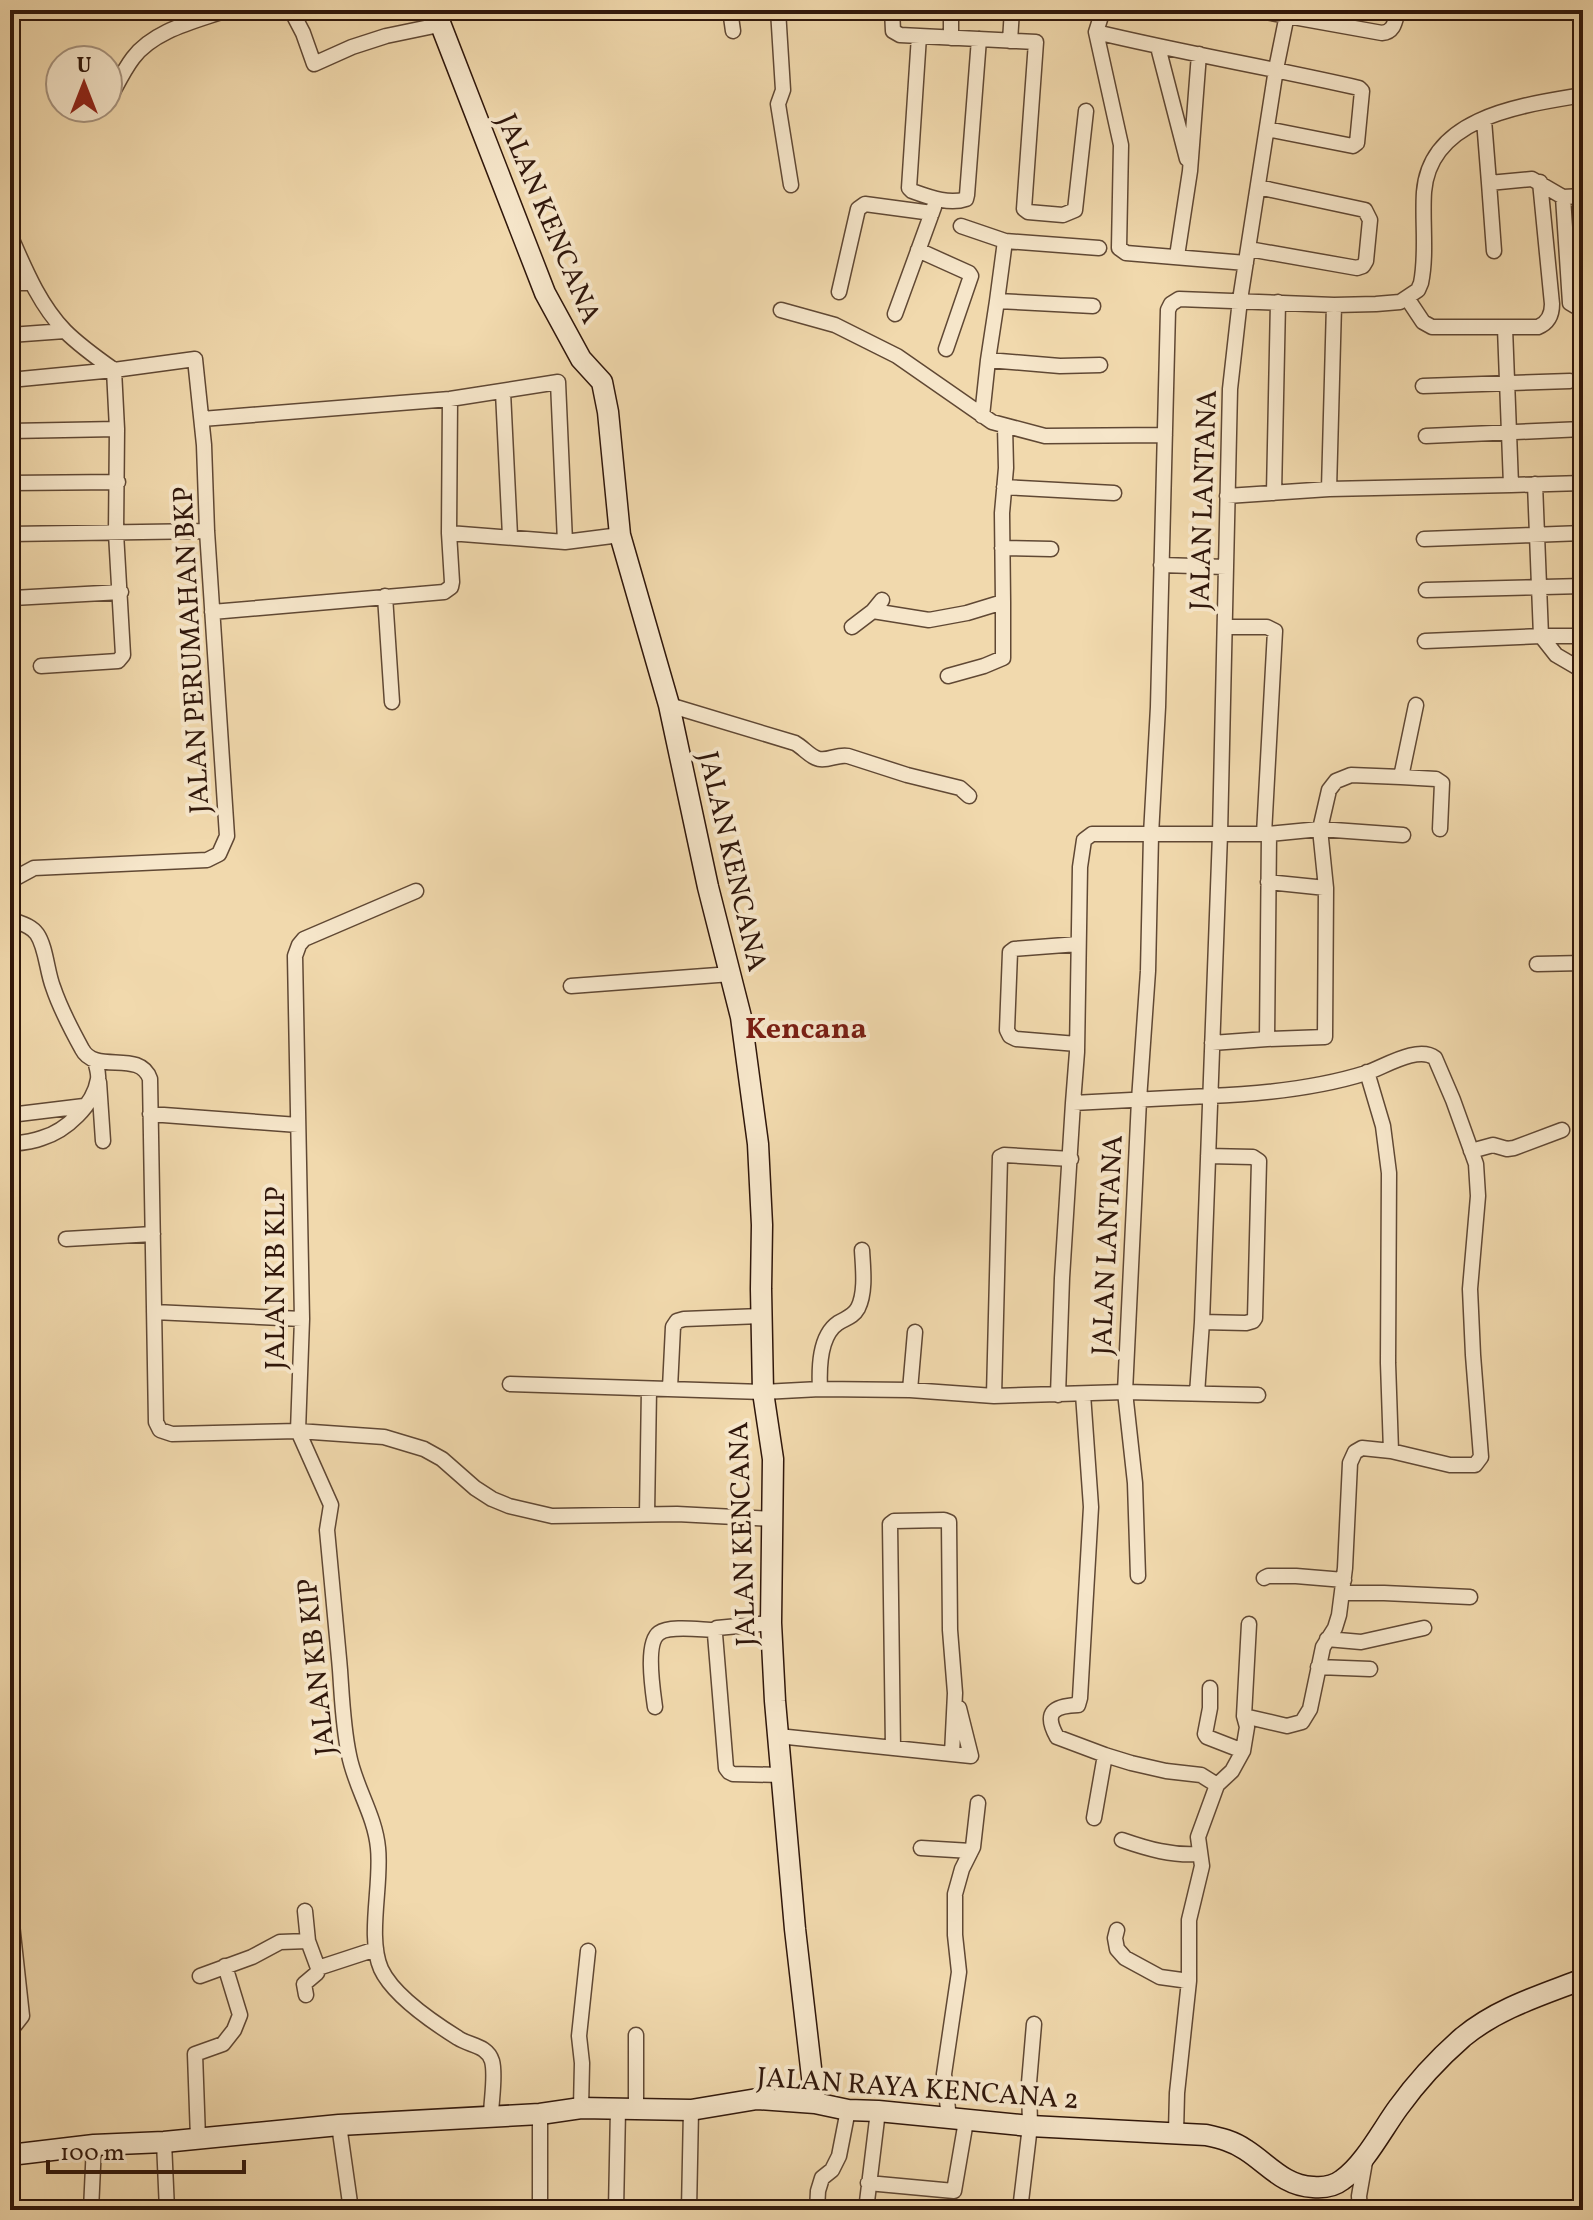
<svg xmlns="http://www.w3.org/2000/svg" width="1593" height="2220" font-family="Vollkorn,serif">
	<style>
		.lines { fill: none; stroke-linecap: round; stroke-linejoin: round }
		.street-casing { stroke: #604834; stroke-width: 17 }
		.secondary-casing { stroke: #30170b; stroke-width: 23 }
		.street { stroke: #f6e6ca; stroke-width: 14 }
		.secondary { stroke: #f6e6ca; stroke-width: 20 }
		.labels { text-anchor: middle; stroke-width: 8; stroke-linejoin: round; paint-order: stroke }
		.street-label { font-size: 28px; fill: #30170b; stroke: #f6e6ca }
		.neighbourhood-label { font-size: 30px; font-weight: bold; fill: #7a1f14; stroke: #f6e6ca }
	</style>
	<rect width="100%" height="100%" fill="#f1d9ad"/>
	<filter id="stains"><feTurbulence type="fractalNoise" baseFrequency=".0025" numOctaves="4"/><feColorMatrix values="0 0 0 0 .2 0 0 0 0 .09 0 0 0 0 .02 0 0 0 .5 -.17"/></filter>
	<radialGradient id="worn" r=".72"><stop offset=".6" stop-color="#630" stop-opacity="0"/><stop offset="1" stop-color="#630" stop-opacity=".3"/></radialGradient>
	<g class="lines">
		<defs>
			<path id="street" d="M 291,10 L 303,33 L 314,64 L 352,47 L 386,36 L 439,25
				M 730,10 L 733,31
				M 778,10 L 783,90 L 778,104 L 791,185
				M 892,10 L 893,31 L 900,35 L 1036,42 L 1024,209 L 1028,212 L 1063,215 L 1075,210 L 1086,111
				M 1103,10 L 1096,32 L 1121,145 L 1119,248 L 1126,253 L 1246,263
				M 1254,10 L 1382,33 C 1395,32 1395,20 1398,10
				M 1096,32 C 1183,53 1272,68 1359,88 L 1362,91 L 1357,143 L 1353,146 L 1267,129
				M 919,36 L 909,188 L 912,191 C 929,197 949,205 966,199 L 967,195 L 979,39
				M 951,38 L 951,10
				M 1010,41 L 1012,10
				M 1158,47 L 1187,159
				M 108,101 C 116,87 123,71 133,58 C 154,30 196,21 227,10
				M 1484,120 L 1489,183 L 1532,179 L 1563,197 L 1583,196
				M 1489,183 L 1494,251
				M 1563,197 L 1570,303 L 1575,306 L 1583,303
				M 961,226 L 1005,241
				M 10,235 C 25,269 39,304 65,331 C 80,346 97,358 114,370
				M 1249,249 L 1357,268 L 1363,266 L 1366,261 L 1370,220 L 1365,210 L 1258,187
				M 918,250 L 969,273 L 971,276 L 946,349
				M 1177,256 L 1190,171 L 1199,54
				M 10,283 L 30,283
				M 839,292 L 858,209 L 865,204 L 932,213
				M 1407,298 L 1423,322 L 1432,327 L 1538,327 C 1548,323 1552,315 1552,304 L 1540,182
				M 997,301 L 1005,241 L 1099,248
				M 781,310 L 835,325 L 897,356 L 992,422 L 1045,436 L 1165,435
				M 895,314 L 934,207
				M 1505,328 L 1511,485 L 1583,483
				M 10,335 L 65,331
				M 988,360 L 997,301 L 1093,306
				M 10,380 L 114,370 L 195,359 L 204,445 L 207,531 L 227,836 L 219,854 L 207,860 L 34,868 L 10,881
				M 1423,386 L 1570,381
				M 503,392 L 510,536
				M 982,416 L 988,360 L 1060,366 L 1100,365
				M 202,419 L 450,399 L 558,382 L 565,542
				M 10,431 L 117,429
				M 1426,436 L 1583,429
				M 10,483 L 118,482
				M 1004,487 L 1114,493
				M 1329,489 L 1334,305
				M 1274,493 L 1278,302
				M 1227,496 L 1329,489 L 1511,485
				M 449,533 L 450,399
				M 10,534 L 207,531
				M 1424,539 L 1583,533
				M 1002,548 L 1051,549
				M 1161,565 L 1226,567
				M 1426,590 L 1583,586
				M 385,596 L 392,702
				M 13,598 L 121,592
				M 873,611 L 929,620 L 967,613 L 1003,602 L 1002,513 L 1006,468 L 1005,426
				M 212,612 L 444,592 L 451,587 L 452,582 L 449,533 L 565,542 L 620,535
				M 852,627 L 873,611 L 882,600
				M 1225,627 L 1267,627 L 1275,631 L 1264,834
				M 1541,636 L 1556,655 L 1580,669
				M 1541,636 L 1583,636
				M 1425,641 L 1541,636 L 1535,484
				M 41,666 L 118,661 L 123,655 L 116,533 L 117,429 L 114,370
				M 948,676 L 984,666 L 1003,658 L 1003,602
				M 669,705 L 795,743 C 804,748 810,757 819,759 C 829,761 837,754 848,756 L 907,775 L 960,788 L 969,796
				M 1401,777 L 1436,779 L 1442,783 L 1440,829
				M 1269,834 L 1267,1039 L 1325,1037 L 1326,888 L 1320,829 L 1329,790 L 1336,781 L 1351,775 L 1401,777 L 1416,705
				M 1268,882 L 1326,888
				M 416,891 L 304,939 L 299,945 L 295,956 L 302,1319 L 298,1431 L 331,1505 L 327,1530 C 331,1576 336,1623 340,1670 C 342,1698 343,1727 349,1755 C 355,1787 375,1815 378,1848 C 382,1884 367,1937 381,1969 C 393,1995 434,2023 458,2038 C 470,2046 487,2045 492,2061 C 496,2075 491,2101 491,2116
				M 10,919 C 19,923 31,925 37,934 C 46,947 47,972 53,987 C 60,1008 71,1029 82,1049 C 95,1075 140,1049 150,1079 L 156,1422 L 160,1430 L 172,1434 L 298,1431 L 384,1437 L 424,1449 L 442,1459 L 475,1488 L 492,1499 L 509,1506 L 552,1516 L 677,1514 L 773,1519
				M 1537,964 L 1583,963
				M 571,986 L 731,974
				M 1212,1043 L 1267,1039
				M 1077,1044 L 1016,1039 L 1010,1036 L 1007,1030 L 1010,952 L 1014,949 L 1078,944
				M 1367,1072 L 1383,1126 L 1389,1173 L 1388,1363 L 1391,1451
				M 99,1082 L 103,1141
				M 1073,1103 L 1077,1052 L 1080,867 L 1084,840 L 1092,834 L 1269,834 L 1320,829 L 1403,835
				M 150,1114 L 298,1125
				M 10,1115 L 84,1106
				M 10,1144 C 20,1143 32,1142 42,1138 C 66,1131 94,1105 98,1079 C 99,1073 96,1066 95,1060
				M 1471,1151 L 1493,1145 L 1507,1149 L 1514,1148 L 1562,1130
				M 66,1239 L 153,1234
				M 154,1312 L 302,1319
				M 1202,1322 L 1246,1323 L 1253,1321 L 1255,1318 L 1259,1161 L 1253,1157 L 1208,1156
				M 510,1384 L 763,1392 L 820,1389 L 910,1390 L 994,1396 L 1125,1392 L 1258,1395
				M 670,1388 L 673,1327 L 677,1321 L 684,1319 L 761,1316
				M 820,1389 C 819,1369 819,1336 838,1323 C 846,1318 853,1317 858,1308 C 866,1292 863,1268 862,1250
				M 910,1390 L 915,1332
				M 1083,1394 L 1091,1507 L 1080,1698 L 1078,1705 C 1054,1706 1043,1712 1057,1737 L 1105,1755 L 1131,1763 L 1166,1771 L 1201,1775 L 1217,1785
				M 1197,1394 L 1202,1322 L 1220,834 L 1230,389 L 1240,300 L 1276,69 L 1288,10
				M 1058,1395 L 1062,1278 L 1073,1103 C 1119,1101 1163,1098 1209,1096 C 1261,1094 1315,1089 1366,1073 C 1384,1067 1418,1045 1435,1058 L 1453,1100 L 1476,1164 L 1478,1196 L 1470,1289 L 1473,1355 L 1481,1457 L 1475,1465 L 1450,1465 L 1391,1451 L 1362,1448 L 1355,1452 L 1350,1463 L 1345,1568 L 1339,1615 L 1335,1628 L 1323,1647 L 1310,1709 L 1302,1722 L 1287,1726 L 1244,1716 L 1247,1727 L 1243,1751 L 1232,1771 L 1217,1785 L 1198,1837 L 1202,1866 L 1189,1920 L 1189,1981 L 1177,2093 L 1176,2132
				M 994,1396 L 1000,1157 L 1004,1155 L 1071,1159
				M 647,1514 L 649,1389
				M 1138,1576 L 1135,1483 L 1125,1392 L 1139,1100 L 1148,971 L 1151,835 L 1158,707 L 1168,310 L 1171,304 L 1179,299 L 1334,305 L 1376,304 L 1400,302 L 1418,290 L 1421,283 C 1427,254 1422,222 1424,192 C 1430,116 1524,105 1583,95
				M 1264,1578 L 1268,1576 L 1296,1576 L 1344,1580
				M 1342,1593 L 1384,1593 L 1470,1597
				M 771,1623 L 717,1628 L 715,1634 L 726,1768 L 729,1772 L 733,1774 L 782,1775
				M 1327,1639 L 1361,1642 L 1424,1628
				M 1318,1667 L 1370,1669
				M 1210,1688 L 1210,1708 L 1205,1734 L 1207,1737 L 1243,1751
				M 655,1707 C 653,1692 645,1643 659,1633 C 670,1625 702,1630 715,1630
				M 1244,1716 L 1249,1624
				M 778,1736 L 971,1756 L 959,1708
				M 893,1748 L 890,1524 L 894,1521 L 944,1520 L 949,1522 L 950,1630 L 955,1693 L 952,1754
				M 1094,1818 L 1105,1755
				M 1122,1840 C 1148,1849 1172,1856 1200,1854
				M 921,1848 L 971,1851
				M 10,1906 L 22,2016 L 15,2025 L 10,2027
				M 305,1911 L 308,1941 L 318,1968
				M 1117,1930 L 1115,1938 L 1117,1949 L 1125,1958 L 1160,1977 L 1189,1981
				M 200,1976 L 252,1957 L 280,1942 L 308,1941
				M 306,1995 L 304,1984 L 317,1973 L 318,1968 L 376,1949
				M 581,2108 L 582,2063 L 579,2036 L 588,1951
				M 636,2110 L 636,2035
				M 949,2118 L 944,2074 L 959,1972 L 955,1935 L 955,1894 L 962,1869 L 973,1847 L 978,1803
				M 339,2125 L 351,2210
				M 198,2138 L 195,2054 L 223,2044 L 234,2030 L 240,2015 L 225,1966
				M 164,2142 L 167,2210
				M 868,2183 L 954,2191 L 966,2121
				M 91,2210 L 94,2145
				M 540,2210 L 540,2114
				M 616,2210 L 618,2109
				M 689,2210 L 691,2110
				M 817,2210 L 818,2191 L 822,2178 L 832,2170 L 839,2156 L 848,2110
				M 866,2210 L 878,2111
				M 1020,2210 L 1030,2126 L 1029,2083 L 1034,2024
				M 1360,2210 L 1359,2196 L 1366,2156"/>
			<path id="secondary" d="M 435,10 L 545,293 L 581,359 L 602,382 L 608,412 L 620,535 L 669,705 L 708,887 L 741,1017 L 758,1144 L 762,1225 L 761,1289 L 763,1392 L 773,1459 L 771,1623 L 775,1701 L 795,1929 L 815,2103
				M 10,2155 L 94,2145 L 164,2142 L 339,2125 L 540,2114 L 581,2108 L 691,2110 L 757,2099 L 815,2103 L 848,2110 L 878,2111 L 1030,2126 L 1206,2135 C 1220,2138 1233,2141 1246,2150 C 1268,2164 1284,2186 1313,2187 C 1324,2188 1333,2187 1342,2180 C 1364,2165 1382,2130 1398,2108 C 1416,2083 1440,2057 1463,2037 C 1498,2008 1542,1995 1583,1979"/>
		</defs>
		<use href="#street" class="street-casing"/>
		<use href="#secondary" class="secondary-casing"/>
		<use href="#street" class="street"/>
		<use href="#secondary" class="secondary"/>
	</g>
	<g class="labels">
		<g class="street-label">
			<text transform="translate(550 218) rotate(67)" y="10">JALAN KENCANA</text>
			<text transform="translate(1202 500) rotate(-88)" y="10">JALAN LANTANA</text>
			<text transform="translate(190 650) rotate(-93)" y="10">JALAN PERUMAHAN BKP</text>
			<text transform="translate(734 861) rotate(77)" y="10">JALAN KENCANA</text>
			<text transform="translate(1106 1245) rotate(-87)" y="10">JALAN LANTANA</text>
			<text transform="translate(274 1278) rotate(-90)" y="10">JALAN KB KLP</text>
			<text transform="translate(741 1534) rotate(-92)" y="10">JALAN KENCANA</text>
			<text transform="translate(315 1667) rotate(-96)" y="10">JALAN KB KIP</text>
			<text transform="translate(918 2087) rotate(4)" y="10">JALAN RAYA KENCANA 2</text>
		</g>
		<g class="neighbourhood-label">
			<text x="806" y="1038">Kencana</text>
		</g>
	</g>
	<rect width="1593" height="2220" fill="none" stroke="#f1d9ad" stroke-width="40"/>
	<rect x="12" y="12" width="1569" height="2196" fill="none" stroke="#30170b" stroke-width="4"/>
	<rect x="20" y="20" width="1553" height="2180" fill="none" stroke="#30170b" stroke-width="2"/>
	<g transform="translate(84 84)"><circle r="38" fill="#f6e6ca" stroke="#a7937e" stroke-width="2"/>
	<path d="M0-6L14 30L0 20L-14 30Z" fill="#8f2418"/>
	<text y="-12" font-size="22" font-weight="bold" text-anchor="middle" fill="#30170b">U</text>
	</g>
	<path d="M48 2160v12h196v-12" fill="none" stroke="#30170b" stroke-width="4"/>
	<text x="60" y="2160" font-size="24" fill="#30170b" stroke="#f6e6ca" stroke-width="6" paint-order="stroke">100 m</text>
	<rect width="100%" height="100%" filter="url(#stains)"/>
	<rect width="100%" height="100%" fill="url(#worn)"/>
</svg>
